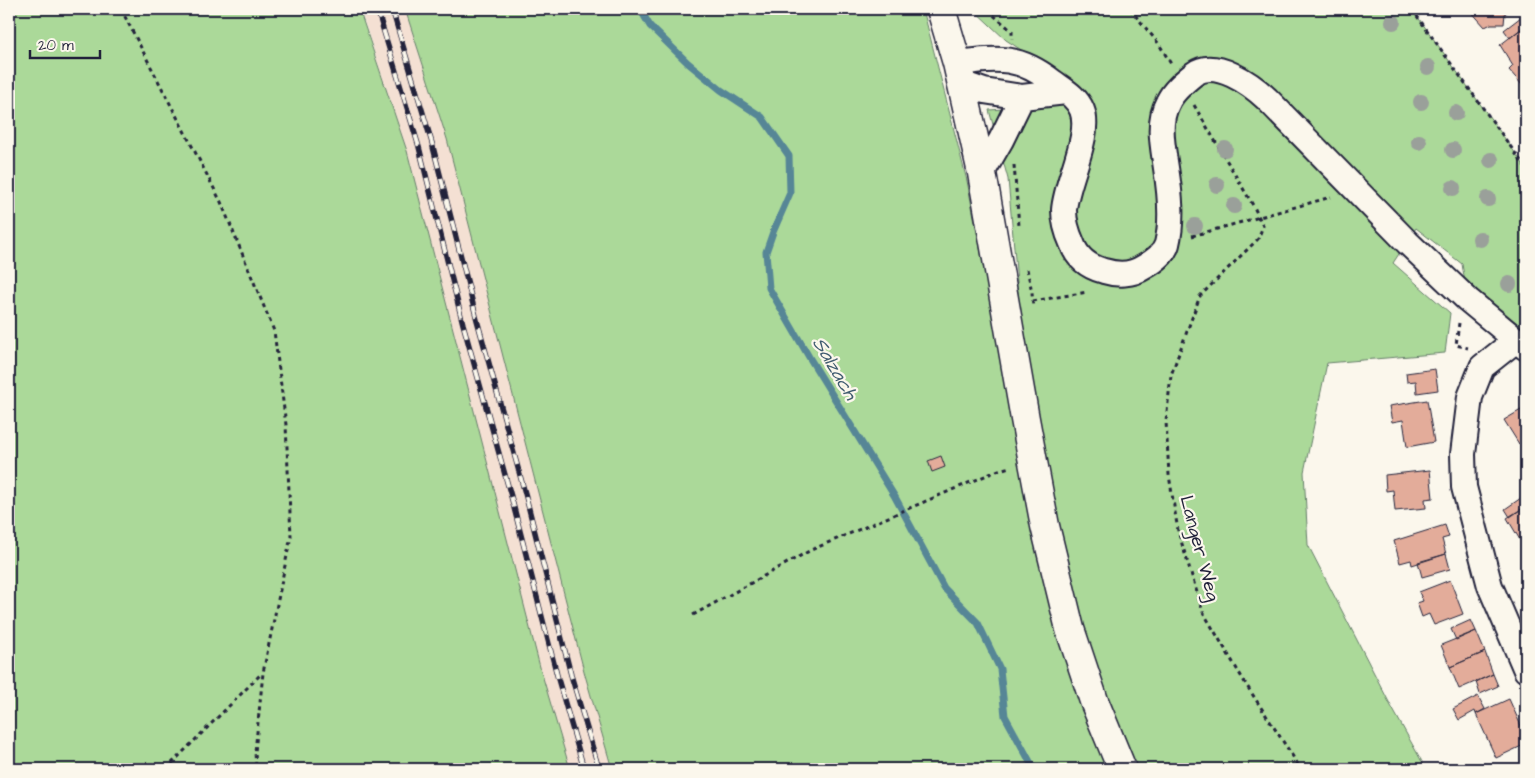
<svg xmlns="http://www.w3.org/2000/svg" width="1535" height="778" font-family="'Architects Daughter',sans-serif">
	<style>
		.built { fill: #f4e0d3 }
		.green { fill: #abd999; stroke: #667e6a }
		.lines { fill: none; stroke-linecap: round; stroke-linejoin: round }
		.stream { stroke: #568696; stroke-width: 7 }
		.building { fill: #e3ac9a; stroke: #22223b }
		.minor-casing { stroke: #22223b; stroke-width: 28 }
		.tertiary-casing { stroke: #22223b; stroke-width: 31 }
		.path { stroke: #22223b; stroke-width: 3; stroke-dasharray: 4 4; stroke-linecap: butt }
		.minor { stroke: #fbf7ec; stroke-width: 24 }
		.tertiary { stroke: #fbf7ec; stroke-width: 28 }
		.rail-casing { stroke: #22223b; stroke-width: 5.5 }
		.rail { stroke: #fbf7ec; stroke-width: 4; stroke-dasharray: 11; stroke-linecap: butt }
		.tree { fill: #9aa09a }
		.labels { text-anchor: middle; stroke-width: 4.5; stroke-linejoin: round; paint-order: stroke }
		.street-label { font-size: 19px; fill: #22223b; stroke: #fbf7ec }
		.water-label { font-size: 20px; font-style: italic; fill: #405c70; stroke: #fbf7ec }
	</style>
	<rect width="100%" height="100%" fill="#fbf7ec"/>
	<filter id="ink" filterUnits="userSpaceOnUse"><feTurbulence type="fractalNoise" baseFrequency=".02" numOctaves="2"/><feDisplacementMap in="SourceGraphic" scale="10" xChannelSelector="R" yChannelSelector="G"/><feConvolveMatrix kernelMatrix="1 2 1 2 8 2 1 2 1" color-interpolation-filters="sRGB"/></filter>
	<g filter="url(#ink)">
		<path class="built" d="M 360,9 L 405,9 L 447,139 L 585,675 L 612,769 L 570,769 L 541,671 L 407,151 Z"/>
		<path class="green" d="M 9,9 L 359,9 L 407,151 L 541,671 L 570,769 L 9,769 Z
			M 405,9 L 923,9 L 967,181 L 990,299 L 1032,453 L 1008,179 L 989,110 L 1039,107 L 1043,64 L 1006,40 L 973,9 L 1412,9 L 1526,168 L 1526,329 L 1516,340 L 1468,300 L 1462,264 L 1416,228 L 1393,263 L 1450,313 L 1445,353 L 1327,363 L 1304,472 L 1308,545 L 1391,706 L 1426,769 L 612,769 L 585,675 L 447,139 Z"/>
		<g class="lines">
			<path class="stream" d="M 640,9 L 650,26 L 688,63 L 721,90 L 762,117 L 789,156 L 790,193 L 773,232 L 766,252 L 769,288 L 809,357 L 895,497 L 944,588 L 978,623 L 1000,669 L 1005,716 L 1034,769"/>
		</g>
		<path class="building" d="M 1469,9 L 1513,9 L 1505,13 L 1504,24 L 1491,24 L 1485,27 Z
			M 1521,17 L 1526,23 L 1526,25 L 1510,38 L 1504,30 Z
			M 1526,25 L 1526,84 L 1523,86 L 1509,70 L 1513,66 L 1500,45 Z
			M 1435,369 L 1438,390 L 1417,393 L 1416,381 L 1407,382 L 1406,373 Z
			M 1427,400 L 1434,442 L 1407,447 L 1403,420 L 1392,422 L 1389,406 Z
			M 1526,407 L 1526,439 L 1519,444 L 1504,420 Z
			M 941,456 L 945,467 L 932,472 L 928,461 Z
			M 1430,470 L 1433,498 L 1425,499 L 1426,508 L 1395,511 L 1393,490 L 1386,491 L 1385,475 Z
			M 1521,498 L 1526,506 L 1510,517 L 1505,509 Z
			M 1526,506 L 1526,550 L 1507,518 Z
			M 1445,525 L 1449,537 L 1442,539 L 1446,554 L 1412,565 L 1411,560 L 1400,563 L 1394,541 Z
			M 1446,554 L 1450,569 L 1422,577 L 1418,562 Z
			M 1450,580 L 1463,614 L 1434,625 L 1429,614 L 1422,617 L 1417,603 L 1423,601 L 1419,592 Z
			M 1471,620 L 1476,631 L 1456,640 L 1451,629 Z
			M 1476,631 L 1485,652 L 1450,667 L 1441,645 Z
			M 1485,652 L 1493,674 L 1459,689 L 1450,667 Z
			M 1493,674 L 1498,686 L 1480,694 L 1476,682 Z
			M 1478,696 L 1485,709 L 1476,714 L 1475,711 L 1459,720 L 1453,709 Z
			M 1509,699 L 1526,737 L 1526,744 L 1496,758 L 1476,714 Z"/>
		<g class="lines">
			<defs>
				<path id="minor" d="M 957,63 C 999,58 1018,55 1053,82 C 1064,90 1077,97 1082,110 C 1092,135 1066,181 1064,210 C 1064,222 1067,232 1072,243 C 1077,258 1089,267 1104,271 C 1117,275 1132,275 1144,267 C 1153,262 1164,255 1167,244 C 1173,220 1170,193 1166,168 C 1163,147 1157,122 1168,102 C 1173,91 1184,82 1194,74 C 1215,58 1251,84 1267,99 L 1408,243 L 1468,300 L 1526,348
					M 961,83 L 984,91 L 1022,97
					M 982,173 L 1001,140 L 1022,97 L 1066,92
					M 1516,340 L 1482,367 L 1470,397 L 1463,454 L 1464,487 L 1490,586 L 1526,670"/>
				<path id="tertiary" d="M 941,9 L 957,63 L 982,173 L 1025,419 L 1045,526 L 1070,629 L 1094,701 L 1122,769"/>
			</defs>
			<use href="#minor" class="minor-casing"/>
			<use href="#tertiary" class="tertiary-casing"/>
			<path class="path" d="M 121,9 L 221,202 L 274,331 L 286,425 L 291,536 L 263,673 L 255,752 L 256,769
				M 989,9 L 991,13 L 1012,31 L 1012,39
				M 1130,9 L 1159,44 L 1171,64
				M 1412,9 L 1526,168
				M 1194,105 L 1254,207 L 1263,226 L 1258,239 L 1200,296 L 1171,375 L 1166,421 L 1169,475 L 1178,531 L 1203,612 L 1247,686 L 1301,769
				M 1014,165 L 1019,226
				M 1192,236 L 1331,197
				M 1027,269 L 1032,292 L 1033,307
				M 1033,301 L 1088,292
				M 1459,323 L 1456,345 L 1468,348
				M 693,615 L 811,550 L 999,470 L 1010,467
				M 166,769 L 262,673"/>
			<use href="#minor" class="minor"/>
			<use href="#tertiary" class="tertiary"/>
			<defs>
				<path id="rail" d="M 377,9 L 419,147 L 463,324 L 512,500 L 558,679 L 584,769
					M 392,9 L 432,143 L 477,320 L 526,497 L 571,675 L 599,769"/>
			</defs>
			<use href="#rail" class="rail-casing"/>
			<use href="#rail" class="rail"/>
		</g>
		<g class="tree">
			<circle cx="1393" cy="22" r="8"/>
			<circle cx="1428" cy="67" r="8"/>
			<circle cx="1421" cy="102" r="8"/>
			<circle cx="1456" cy="113" r="8"/>
			<circle cx="1419" cy="142" r="8"/>
			<circle cx="1225" cy="149" r="8"/>
			<circle cx="1453" cy="150" r="8"/>
			<circle cx="1491" cy="160" r="8"/>
			<circle cx="1217" cy="185" r="8"/>
			<circle cx="1453" cy="188" r="8"/>
			<circle cx="1488" cy="199" r="8"/>
			<circle cx="1234" cy="206" r="8"/>
			<circle cx="1195" cy="226" r="8"/>
			<circle cx="1480" cy="239" r="8"/>
			<circle cx="1509" cy="284" r="8"/>
		</g>
	</g>
	<g class="labels">
		<g class="street-label">
			<text transform="translate(1201 548) rotate(75)" y="7">Langer Weg</text>
		</g>
		<g class="water-label">
			<text transform="translate(836 368) rotate(59)" y="7">Salzach</text>
		</g>
	</g>
	<rect width="1535" height="778" fill="none" stroke="#fbf7ec" stroke-width="30"/>
	<rect x="15" y="15" width="1505" height="748" fill="none" stroke="#22223b" stroke-width="2" filter="url(#ink)"/>
	<path d="M30 50v8h70v-8" fill="none" stroke="#22223b" stroke-width="2.5"/>
	<text x="38" y="50" font-size="15" fill="#22223b" stroke="#fbf7ec" stroke-width="4" paint-order="stroke">20 m</text>
</svg>
